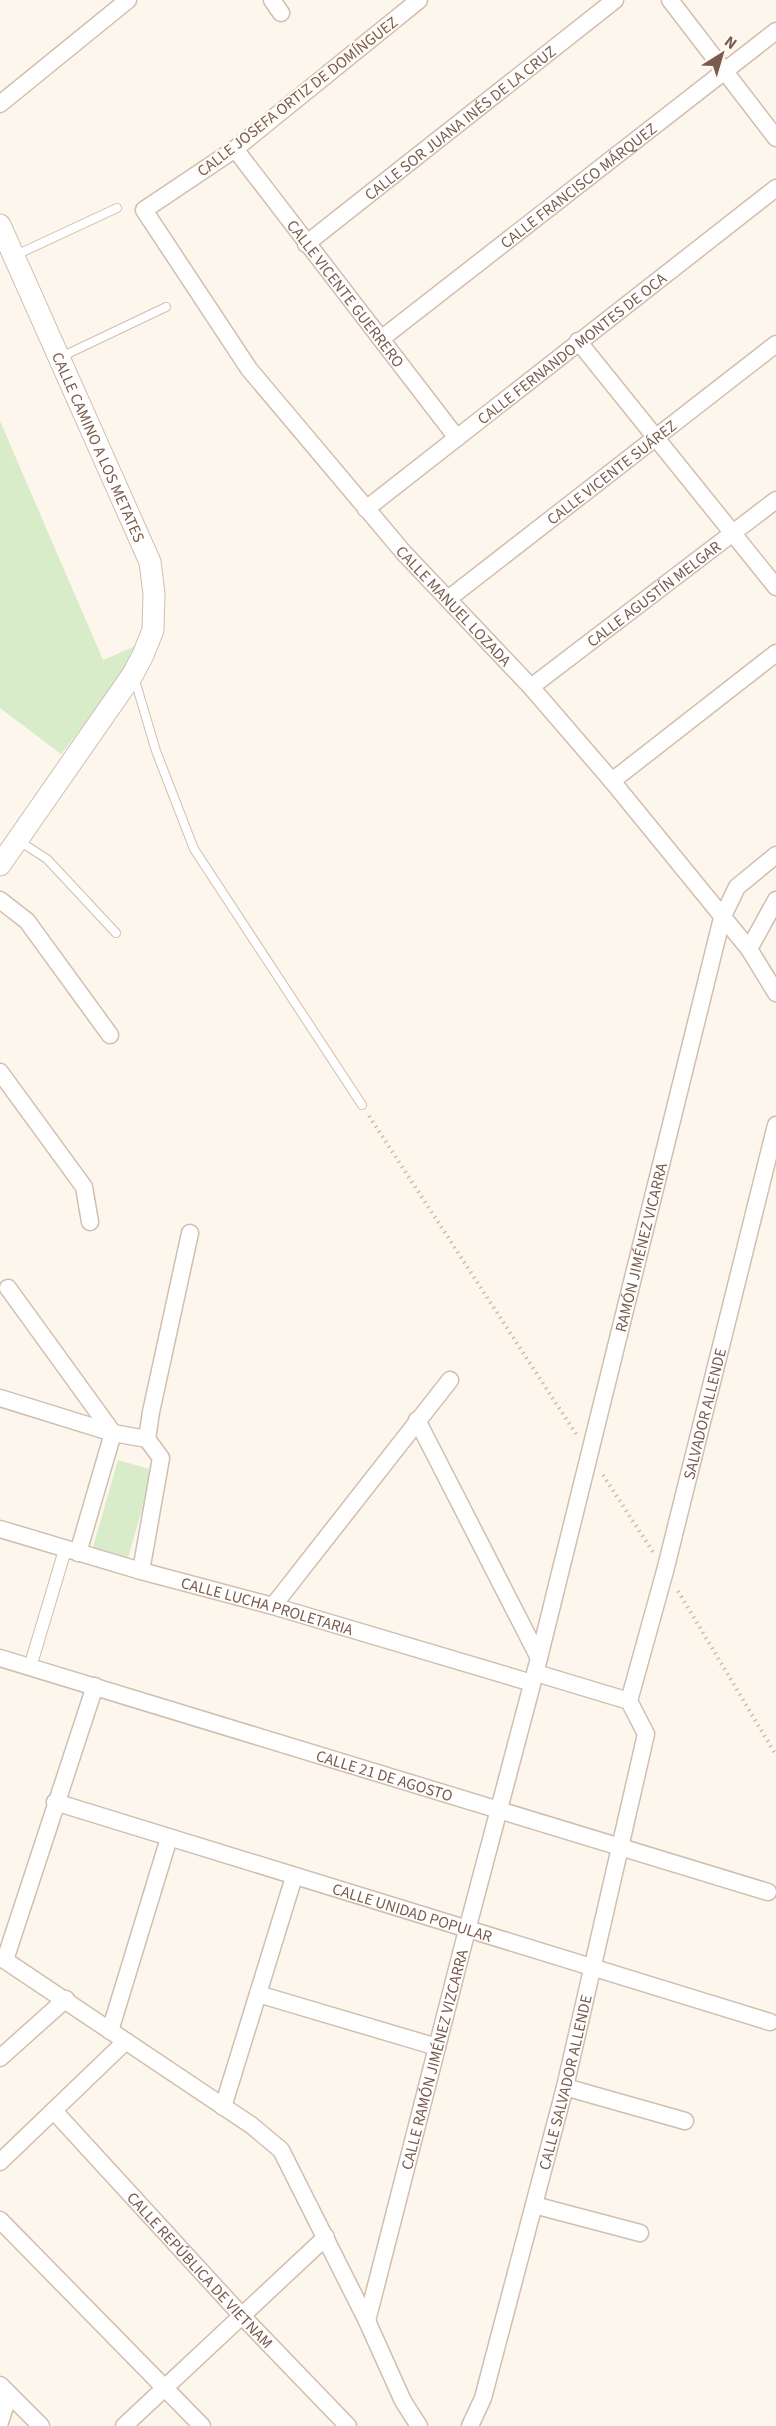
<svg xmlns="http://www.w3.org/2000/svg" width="776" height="2426" font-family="'Source Sans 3',sans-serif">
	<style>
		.green { fill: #d8ecc9 }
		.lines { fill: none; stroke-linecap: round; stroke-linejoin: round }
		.service-casing { stroke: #d1beb0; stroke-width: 10 }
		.pedestrian-casing { stroke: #d1beb0; stroke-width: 14 }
		.minor-casing { stroke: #d1beb0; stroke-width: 19 }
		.tertiary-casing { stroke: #d1beb0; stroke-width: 23 }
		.path { stroke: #d9b8a5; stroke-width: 4; stroke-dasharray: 1.5 4.5; stroke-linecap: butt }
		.service { stroke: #fff; stroke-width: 8 }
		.pedestrian { stroke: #fff; stroke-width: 12 }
		.minor { stroke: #fff; stroke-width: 16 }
		.tertiary { stroke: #fff; stroke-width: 21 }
		.labels { text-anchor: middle; stroke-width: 4.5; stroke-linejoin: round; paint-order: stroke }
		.street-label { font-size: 16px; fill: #7a5c4d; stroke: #fffaf3 }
	</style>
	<rect width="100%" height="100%" fill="#fdf6ec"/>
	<path class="green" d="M 0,421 L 103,660 L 140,644 L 111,691 L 61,754 L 0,708 Z
		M 118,1460 L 153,1470 L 128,1558 L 93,1547 Z"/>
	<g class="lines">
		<defs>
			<path id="service" d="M 14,256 L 117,208
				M 61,357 L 166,307
				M 134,677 L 156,751 L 194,849 L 362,1105
				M 19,841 L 47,859 L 116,933"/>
			<path id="pedestrian" d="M 30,1667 L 65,1550"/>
			<g id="minor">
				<path d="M 272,0 L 281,13"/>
				<path id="s1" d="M 419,0 L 235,149 L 144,210 L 249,369 L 404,553 L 531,687 L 612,781 L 749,949 L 776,993"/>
				<path d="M 670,0 L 776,138"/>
				<path d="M 0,104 L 128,0"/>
				<path id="s2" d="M 235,149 L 457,438"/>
				<path id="s3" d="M 306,244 L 615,0"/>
				<path id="s4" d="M 381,339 L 776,31"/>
				<path d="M 578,341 L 776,587"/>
				<path id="s5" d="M 366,509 L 776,188"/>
				<path id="s6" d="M 448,599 L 776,344"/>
				<path id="s7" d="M 531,687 L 776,500"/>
				<path d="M 612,781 L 776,653"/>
				<path d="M 0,900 L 27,921 L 110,1035"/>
				<path d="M 749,949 L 776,900"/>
				<path d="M 0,1072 L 84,1187 L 90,1222"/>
				<path d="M 8,1288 L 113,1433 L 78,1553"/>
				<path d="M 0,1398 L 113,1433 L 147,1439"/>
				<path d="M 417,1420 L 539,1658"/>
				<path d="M 147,1439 L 151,1412 L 190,1233"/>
				<path id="s8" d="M 0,1529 L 141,1571 L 273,1606 L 532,1683"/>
				<path d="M 141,1571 L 161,1458 L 147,1439"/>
				<path d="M 273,1606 L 450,1380"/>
				<path id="s9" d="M 0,1658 L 768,1892"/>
				<path id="s10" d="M 629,1701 L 665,1571 L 776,1125"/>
				<path id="s11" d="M 55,1802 L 770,2022"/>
				<path d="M 0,1957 L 251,2125 L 281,2150 L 367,2321 L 403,2401 L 419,2426"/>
				<path d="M 5,1960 L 95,1686"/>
				<path d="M 258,1994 L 437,2047"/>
				<path d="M 110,2031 L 169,1838"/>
				<path d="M 0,2058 L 66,1999"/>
				<path d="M 565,2087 L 685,2121"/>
				<path d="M 223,2107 L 294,1877"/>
				<path id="s12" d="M 54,2111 L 242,2316 L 348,2426"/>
				<path d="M 0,2162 L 126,2041"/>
				<path d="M 534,2205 L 640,2233"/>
				<path d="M 0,2220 L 202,2426"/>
				<path id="s13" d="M 367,2321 L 467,1930 L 539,1658 L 722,918 L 737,887 L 776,855"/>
				<path d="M 0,2385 L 41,2426"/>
				<path d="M 0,2422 L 9,2394"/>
				<path d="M 124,2426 L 326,2237"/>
				<path id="s14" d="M 470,2426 L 483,2398 L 565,2087 L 646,1734 L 629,1701 L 536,1673"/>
			</g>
			<g id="tertiary">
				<path id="s15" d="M 0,225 L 150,562 L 154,594 L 153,630 L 143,655 L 133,674 L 0,865"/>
			</g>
		</defs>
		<use href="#service" class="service-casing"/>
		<use href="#pedestrian" class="pedestrian-casing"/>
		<use href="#minor" class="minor-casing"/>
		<use href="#tertiary" class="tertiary-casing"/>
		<path class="path" d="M 369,1116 L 576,1434
			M 603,1475 L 653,1552
			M 678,1591 L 776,1755"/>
		<use href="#service" class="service"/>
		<use href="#pedestrian" class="pedestrian"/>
		<use href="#minor" class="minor"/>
		<use href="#tertiary" class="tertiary"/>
	</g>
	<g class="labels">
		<g class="street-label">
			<text transform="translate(297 96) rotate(-38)" y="6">CALLE JOSEFA ORTIZ DE DOMÍNGUEZ</text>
			<text dy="6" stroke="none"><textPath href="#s3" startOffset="196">CALLE SOR JUANA INÉS DE LA CRUZ</textPath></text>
			<text dy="6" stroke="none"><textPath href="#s4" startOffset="250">CALLE FRANCISCO MÁRQUEZ</textPath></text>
			<text dy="6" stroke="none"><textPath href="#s2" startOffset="182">CALLE VICENTE GUERRERO</textPath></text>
			<text dy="6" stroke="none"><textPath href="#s5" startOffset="261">CALLE FERNANDO MONTES DE OCA</textPath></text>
			<text dy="6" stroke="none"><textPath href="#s15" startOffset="243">CALLE CAMINO A LOS METATES</textPath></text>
			<text dy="6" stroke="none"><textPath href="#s6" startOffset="207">CALLE VICENTE SUÁREZ</textPath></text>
			<text dy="6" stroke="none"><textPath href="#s7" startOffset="154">CALLE AGUSTÍN MELGAR</textPath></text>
			<text dy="6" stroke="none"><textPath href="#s1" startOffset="850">CALLE MANUEL LOZADA</textPath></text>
			<text dy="6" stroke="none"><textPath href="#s13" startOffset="1108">RAMÓN JIMÉNEZ VICARRA</textPath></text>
			<text dy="6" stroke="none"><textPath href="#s10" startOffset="297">SALVADOR ALLENDE</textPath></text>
			<text dy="6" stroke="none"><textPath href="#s8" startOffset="278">CALLE LUCHA PROLETARIA</textPath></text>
			<text dy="6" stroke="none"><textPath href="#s9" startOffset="402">CALLE 21 DE AGOSTO</textPath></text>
			<text dy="6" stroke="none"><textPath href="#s11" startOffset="374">CALLE UNIDAD POPULAR</textPath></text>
			<text dy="6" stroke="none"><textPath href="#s13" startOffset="270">CALLE RAMÓN JIMÉNEZ VIZCARRA</textPath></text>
			<text dy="6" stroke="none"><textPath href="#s14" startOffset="357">CALLE SALVADOR ALLENDE</textPath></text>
			<text dy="6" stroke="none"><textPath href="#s12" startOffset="216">CALLE REPÚBLICA DE VIETNAM</textPath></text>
		</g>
	</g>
	<g transform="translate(722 54) rotate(37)" stroke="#fffaf3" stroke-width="4.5" paint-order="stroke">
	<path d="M0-4.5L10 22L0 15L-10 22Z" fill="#7a5c4d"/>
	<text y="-9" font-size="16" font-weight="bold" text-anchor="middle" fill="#7a5c4d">N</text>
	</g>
</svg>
